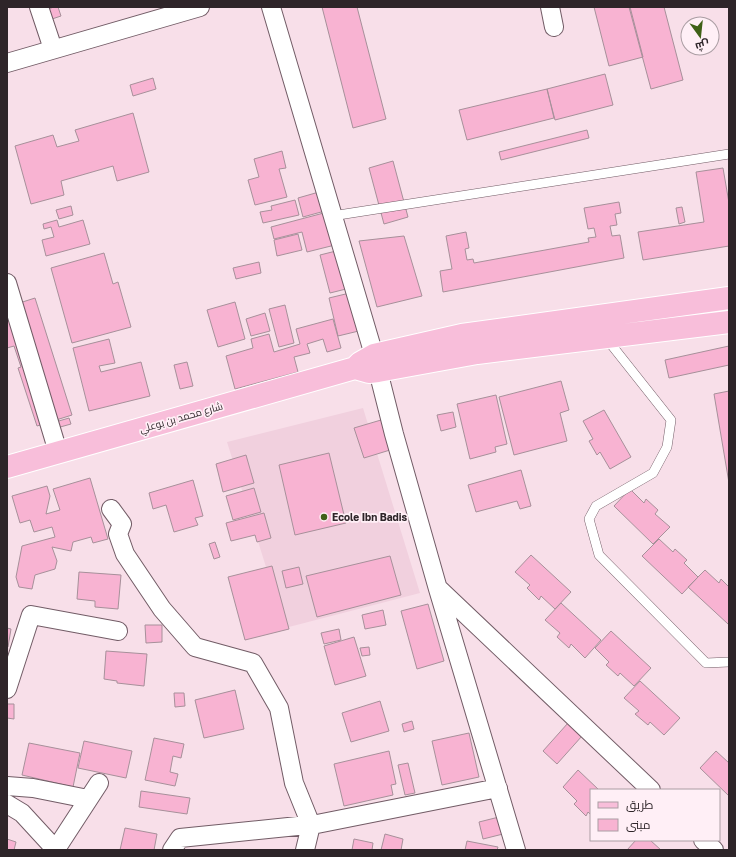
<svg xmlns="http://www.w3.org/2000/svg" width="736" height="857" font-family="'Golos Text',Cairo,sans-serif">
	<style>
		.built { fill: #f1d0de }
		.building { fill: #f8b3d2; stroke: #a7909a }
		.lines { fill: none; stroke-linecap: round; stroke-linejoin: round }
		.service-casing { stroke: #725c66; stroke-width: 10 }
		.minor-casing { stroke: #725c66; stroke-width: 20 }
		.primary-casing { stroke: #fff; stroke-width: 24 }
		.service { stroke: #fff; stroke-width: 9 }
		.minor { stroke: #fff; stroke-width: 18 }
		.primary { stroke: #f8beda; stroke-width: 22 }
		.poi-dot { fill: #406118; stroke: #ffeff6; stroke-width: 1.5 }
		.labels { text-anchor: middle; stroke-width: 3.5; stroke-linejoin: round; paint-order: stroke }
		.street-label { font-size: 10px; fill: #2e2529; stroke: #ffeff6 }
		.poi-label { font-size: 10px; font-weight: bold; fill: #2e2529; stroke: #ffeff6; text-anchor: start }
	</style>
	<rect width="100%" height="100%" fill="#f8dfe9"/>
	<path class="built" d="M 363,408 L 420,593 L 285,628 L 227,442 Z"/>
	<path class="building" d="M 54,7 L 58,7 L 61,16 L 40,23 L 36,13 Z
		M 322,7 L 357,7 L 386,119 L 353,128 Z
		M 594,7 L 630,7 L 643,57 L 609,66 Z
		M 629,7 L 664,7 L 683,80 L 651,89 Z
		M 605,74 L 613,105 L 555,120 L 547,89 Z
		M 153,78 L 156,89 L 133,96 L 130,85 Z
		M 547,89 L 554,118 L 467,140 L 459,110 Z
		M 133,113 L 149,172 L 117,181 L 113,166 L 61,181 L 64,195 L 31,204 L 15,146 L 53,135 L 57,147 L 79,141 L 75,130 Z
		M 587,130 L 589,138 L 501,160 L 499,152 Z
		M 282,151 L 286,168 L 279,169 L 287,197 L 255,205 L 248,180 L 259,177 L 254,159 Z
		M 393,161 L 408,217 L 384,224 L 369,168 Z
		M 723,168 L 729,203 L 729,246 L 643,260 L 638,232 L 704,222 L 696,172 Z
		M 326,190 L 332,209 L 303,217 L 298,198 Z
		M 295,200 L 299,215 L 263,223 L 260,212 L 272,210 L 271,206 Z
		M 619,202 L 621,213 L 615,214 L 617,225 L 610,226 L 612,236 L 620,235 L 624,258 L 443,292 L 440,271 L 452,269 L 446,236 L 466,232 L 469,248 L 465,249 L 467,260 L 473,259 L 474,263 L 589,242 L 588,238 L 596,237 L 594,228 L 588,229 L 584,208 Z
		M 71,206 L 73,215 L 59,219 L 56,210 Z
		M 682,207 L 685,222 L 679,224 L 676,208 Z
		M 335,210 L 343,243 L 307,252 L 302,232 L 274,239 L 271,227 Z
		M 57,220 L 59,227 L 83,220 L 90,244 L 46,256 L 42,240 L 54,237 L 51,227 L 44,229 L 43,224 Z
		M 298,234 L 302,250 L 277,256 L 274,240 Z
		M 404,236 L 422,296 L 377,307 L 359,241 Z
		M 348,248 L 358,286 L 330,293 L 320,255 Z
		M 104,253 L 113,284 L 118,282 L 131,327 L 72,343 L 51,268 Z
		M 259,262 L 261,273 L 236,279 L 233,268 Z
		M 358,291 L 367,329 L 338,336 L 329,298 Z
		M 35,298 L 72,415 L 37,426 L 18,368 L 21,367 L 14,346 L 7,348 L 7,307 Z
		M 235,302 L 245,339 L 218,347 L 207,310 Z
		M 285,305 L 294,343 L 279,347 L 269,309 Z
		M 265,313 L 270,331 L 251,336 L 246,319 Z
		M 333,319 L 341,348 L 327,352 L 323,339 L 307,344 L 310,353 L 294,357 L 298,372 L 235,389 L 226,356 L 253,348 L 251,339 L 269,334 L 274,352 L 300,344 L 296,329 Z
		M 109,339 L 115,363 L 99,366 L 101,372 L 141,362 L 150,396 L 89,411 L 73,348 Z
		M 729,346 L 729,365 L 669,378 L 665,360 Z
		M 187,362 L 193,386 L 180,389 L 174,365 Z
		M 561,381 L 569,410 L 560,413 L 567,441 L 514,455 L 499,397 Z
		M 729,391 L 729,483 L 714,394 Z
		M 496,395 L 507,444 L 495,447 L 496,452 L 470,459 L 457,404 Z
		M 604,410 L 631,457 L 610,469 L 600,452 L 597,455 L 589,441 L 593,439 L 583,421 Z
		M 453,412 L 456,427 L 441,431 L 437,415 Z
		M 69,418 L 71,424 L 53,429 L 52,423 Z
		M 381,420 L 390,450 L 364,458 L 354,428 Z
		M 329,453 L 346,523 L 295,535 L 279,465 Z
		M 246,455 L 254,483 L 223,492 L 216,464 Z
		M 521,470 L 531,506 L 520,509 L 517,501 L 476,512 L 468,485 Z
		M 90,478 L 108,539 L 93,543 L 91,537 L 73,542 L 71,551 L 52,547 L 57,561 L 55,569 L 35,575 L 32,589 L 19,587 L 16,577 L 22,546 L 55,537 L 52,527 L 34,532 L 30,520 L 20,523 L 12,496 L 47,486 L 50,496 L 46,514 L 60,510 L 53,489 Z
		M 193,480 L 203,516 L 195,518 L 198,525 L 174,532 L 166,505 L 153,509 L 149,493 Z
		M 254,488 L 261,512 L 233,520 L 226,496 Z
		M 630,489 L 644,503 L 646,499 L 658,510 L 655,514 L 670,527 L 653,544 L 614,506 Z
		M 264,513 L 271,538 L 257,542 L 255,535 L 231,541 L 226,523 Z
		M 659,539 L 673,552 L 675,549 L 687,560 L 684,563 L 698,577 L 682,594 L 642,556 Z
		M 215,542 L 220,557 L 214,559 L 209,544 Z
		M 531,555 L 571,592 L 555,609 L 541,596 L 539,600 L 527,588 L 530,585 L 515,572 Z
		M 390,556 L 401,595 L 317,617 L 306,576 Z
		M 272,566 L 289,629 L 245,640 L 228,577 Z
		M 299,567 L 303,584 L 286,588 L 282,571 Z
		M 705,570 L 719,583 L 721,579 L 729,587 L 729,623 L 728,624 L 688,587 Z
		M 79,572 L 121,575 L 118,609 L 95,607 L 95,601 L 77,599 Z
		M 561,603 L 601,640 L 585,658 L 571,644 L 569,648 L 557,637 L 560,633 L 545,620 Z
		M 428,604 L 444,661 L 417,669 L 401,611 Z
		M 383,610 L 386,625 L 365,629 L 362,615 Z
		M 145,625 L 162,625 L 162,642 L 146,643 Z
		M 7,628 L 11,629 L 8,647 L 7,647 Z
		M 339,629 L 341,640 L 324,644 L 321,633 Z
		M 611,631 L 651,668 L 634,686 L 620,673 L 618,676 L 606,665 L 609,662 L 595,648 Z
		M 354,637 L 366,676 L 335,685 L 324,646 Z
		M 369,647 L 370,655 L 362,656 L 360,648 Z
		M 106,651 L 147,654 L 144,686 L 117,683 L 117,681 L 104,679 Z
		M 640,681 L 680,718 L 664,735 L 650,722 L 648,725 L 635,714 L 639,711 L 624,698 Z
		M 235,690 L 244,729 L 204,738 L 195,700 Z
		M 174,693 L 184,693 L 185,706 L 175,707 Z
		M 380,701 L 389,731 L 351,742 L 342,713 Z
		M 7,704 L 14,704 L 14,719 L 7,718 Z
		M 412,721 L 414,729 L 404,732 L 402,724 Z
		M 568,723 L 582,736 L 557,764 L 543,751 Z
		M 469,733 L 479,777 L 442,785 L 432,741 Z
		M 154,738 L 184,744 L 181,758 L 173,756 L 170,772 L 178,774 L 175,786 L 145,780 Z
		M 84,741 L 132,751 L 126,778 L 78,768 Z
		M 29,743 L 80,753 L 73,787 L 22,775 Z
		M 389,751 L 396,784 L 391,785 L 393,795 L 344,806 L 334,764 Z
		M 716,751 L 729,763 L 729,796 L 700,768 Z
		M 408,763 L 415,793 L 405,795 L 398,765 Z
		M 578,770 L 599,790 L 591,790 L 591,815 L 588,812 L 586,816 L 574,804 L 577,801 L 563,787 Z
		M 141,791 L 190,798 L 187,814 L 139,807 Z
		M 503,816 L 507,833 L 483,839 L 479,822 Z
		M 125,828 L 157,834 L 154,850 L 120,850 Z
		M 385,834 L 403,839 L 401,850 L 381,850 Z
		M 7,839 L 16,842 L 14,850 L 7,850 Z
		M 354,839 L 373,843 L 372,850 L 352,850 Z
		M 636,840 L 650,840 L 661,850 L 627,850 Z
		M 467,841 L 498,847 L 497,850 L 465,850 Z"/>
	<g class="lines">
		<defs>
			<path id="service" d="M 332,216 L 729,154
				M 606,338 L 671,420 L 667,447 L 653,473 L 596,506 L 589,519 L 599,555 L 706,663 L 729,662"/>
			<path id="minor" d="M 39,7 L 53,49
				M 271,7 L 374,355 L 394,434 L 438,589 L 516,850
				M 550,7 L 554,27
				M 7,63 L 200,7
				M 7,283 L 58,452
				M 111,509 L 122,524 L 118,534 L 125,554 L 162,609 L 195,647 L 253,663 L 279,708 L 294,783 L 311,825 L 305,850
				M 439,589 L 651,790
				M 7,689 L 31,615 L 118,631
				M 7,786 L 33,788 L 88,799
				M 7,804 L 22,813 L 56,850
				M 703,840 L 714,850
				M 56,849 L 99,783
				M 172,850 L 180,838 L 317,824 L 498,788"/>
			<path id="primary" d="M 355,368 L 369,372 L 378,371 L 477,353 L 729,322
				M 7,467 L 355,368 L 360,363 L 374,355 L 462,335 L 729,298"/>
		</defs>
		<use href="#service" class="service-casing"/>
		<use href="#minor" class="minor-casing"/>
		<use href="#primary" class="primary-casing"/>
		<use href="#service" class="service"/>
		<use href="#minor" class="minor"/>
		<use href="#primary" class="primary"/>
	</g>
	<circle class="poi-dot" cx="324" cy="517" r="4"/>
	<g class="labels">
		<g class="street-label">
			<text transform="translate(181 417) rotate(-16)" y="4">شارع محمد بن بوعلي</text>
		</g>
		<g class="poi-label">
			<text x="332" y="521">Ecole Ibn Badis</text>
		</g>
	</g>
	<rect width="736" height="857" fill="none" stroke="#2e2529" stroke-width="16"/>
	<rect x="590" y="789" width="130" height="52" fill="#ffeff6" stroke="#ab9ea4"/>
	<rect x="598" y="802" width="20" height="6" fill="#f8beda" stroke="#ab9ea4"/>
	<text x="626" y="809" font-size="12" fill="#2e2529">طريق</text>
	<rect x="598" y="819" width="20" height="12" fill="#f8b3d2" stroke="#ab9ea4"/>
	<text x="626" y="829" font-size="12" fill="#2e2529">مبنى</text>
	<g transform="translate(700 36) rotate(165)"><circle r="19" fill="#ffeff6" stroke="#ab9ea4"/>
	<path d="M0-3L7 15L0 10L-7 15Z" fill="#406118"/>
	<text y="-6" font-size="11" font-weight="bold" text-anchor="middle" fill="#2e2529">ش</text>
	</g>
</svg>
